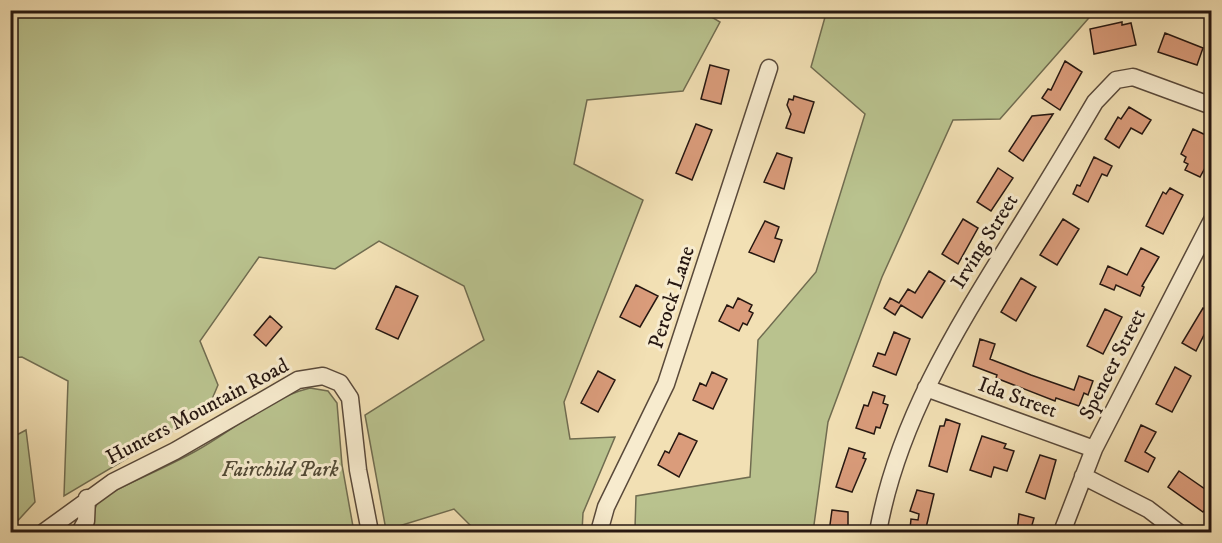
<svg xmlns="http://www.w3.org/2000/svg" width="1222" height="543" font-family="'IM FELL DW Pica',serif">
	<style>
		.green { fill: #b9c28e; stroke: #706c50; stroke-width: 1.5 }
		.building { fill: #da9c7b; stroke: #261711; stroke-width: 1.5 }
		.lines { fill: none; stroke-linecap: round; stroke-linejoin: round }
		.minor-casing { stroke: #59493a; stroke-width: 19 }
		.minor { stroke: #f7ebce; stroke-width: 16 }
		.labels { text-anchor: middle; stroke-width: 6; stroke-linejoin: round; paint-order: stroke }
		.street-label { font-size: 21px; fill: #261711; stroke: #f7ebce }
		.park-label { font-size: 21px; font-style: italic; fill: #524a36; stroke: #f7ebce }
	</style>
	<rect width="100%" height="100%" fill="#f2e0b4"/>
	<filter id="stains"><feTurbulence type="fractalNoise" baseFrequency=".00333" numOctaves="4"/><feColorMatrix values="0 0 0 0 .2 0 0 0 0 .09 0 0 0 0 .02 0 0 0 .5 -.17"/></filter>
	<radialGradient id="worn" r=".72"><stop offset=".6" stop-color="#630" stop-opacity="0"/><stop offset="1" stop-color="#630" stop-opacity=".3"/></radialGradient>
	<path class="green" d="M 700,10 L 720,22 L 683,91 L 587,100 L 574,164 L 643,200 L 564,402 L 570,439 L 615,437 L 583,513 L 582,532 L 477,532 L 454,509 L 386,530 L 365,415 L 484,340 L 464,286 L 379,241 L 335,269 L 259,257 L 200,341 L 218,385 L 207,411 L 64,496 L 68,381 L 22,357 L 11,358 L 11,11 Z
		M 827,10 L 1095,11 L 1000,119 L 953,120 L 882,277 L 828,422 L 813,532 L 714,532 L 635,528 L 636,496 L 750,477 L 758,340 L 816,272 L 865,114 L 811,67 Z
		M 310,388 L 328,391 L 337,403 L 342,465 L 354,532 L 85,532 L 99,499 C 130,482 163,469 194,452 C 233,431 266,399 310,388 Z
		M 26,430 L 35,502 L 11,528 L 11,438 Z"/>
	<path class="building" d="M 1122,22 L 1122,25 L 1131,23 L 1136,45 L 1094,54 L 1090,29 Z
		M 1165,33 L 1203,48 L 1197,65 L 1158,52 Z
		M 1065,61 L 1082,72 L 1060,110 L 1042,98 L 1048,89 L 1051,90 Z
		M 710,65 L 729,70 L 721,104 L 701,99 Z
		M 794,96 L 814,102 L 804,133 L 786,128 L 791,114 L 787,105 L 789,99 L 793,100 Z
		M 1129,107 L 1151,120 L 1142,134 L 1131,128 L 1119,148 L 1105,139 L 1118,117 L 1121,119 Z
		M 1053,114 L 1023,161 L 1009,151 L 1032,116 Z
		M 696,124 L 712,130 L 692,180 L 676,173 Z
		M 1193,129 L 1212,138 L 1212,155 L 1200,177 L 1185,170 L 1188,164 L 1184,162 L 1186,157 L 1181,154 Z
		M 777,153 L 792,158 L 784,189 L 764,182 Z
		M 1094,157 L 1112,166 L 1107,176 L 1102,174 L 1088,202 L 1073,194 L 1077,185 L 1080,186 Z
		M 998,168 L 1013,178 L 991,211 L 977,202 Z
		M 1170,188 L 1183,195 L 1163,234 L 1146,226 L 1163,192 L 1166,194 Z
		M 963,219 L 978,228 L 958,264 L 942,254 Z
		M 1063,219 L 1079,229 L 1057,265 L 1040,255 Z
		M 765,221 L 779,227 L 775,238 L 782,240 L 774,262 L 749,252 Z
		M 1141,248 L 1159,257 L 1142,286 L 1144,287 L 1140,296 L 1116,285 L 1114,290 L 1100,284 L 1108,266 L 1127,275 Z
		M 929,271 L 945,281 L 922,318 L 901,305 L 895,315 L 884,308 L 890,298 L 899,303 L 908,289 L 915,293 Z
		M 1021,278 L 1036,287 L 1016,321 L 1001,312 Z
		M 636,285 L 658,296 L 640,327 L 620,317 Z
		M 396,286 L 418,296 L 398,339 L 376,329 Z
		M 738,298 L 752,305 L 749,311 L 753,313 L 747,325 L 743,323 L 739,331 L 719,321 L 727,305 L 733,308 Z
		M 1203,308 L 1212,313 L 1212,331 L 1207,329 L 1196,351 L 1182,343 Z
		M 1105,309 L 1122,317 L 1103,354 L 1087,346 Z
		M 270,316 L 282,327 L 266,346 L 254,335 Z
		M 894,332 L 910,339 L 896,375 L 873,366 L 878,353 L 885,355 Z
		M 980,339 L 995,344 L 990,359 L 1031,375 L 1074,390 L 1079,376 L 1093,381 L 1088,395 L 1084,393 L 1079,406 L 1056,398 L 1055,401 L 996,378 L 997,375 L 973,366 Z
		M 1175,367 L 1191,376 L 1172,412 L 1156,404 Z
		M 598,371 L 615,380 L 598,412 L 581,403 Z
		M 712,372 L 727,379 L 713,409 L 693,400 L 700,383 L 706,386 Z
		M 873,392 L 885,396 L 883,403 L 888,405 L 880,428 L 876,427 L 874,434 L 856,428 L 864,405 L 868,406 Z
		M 946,419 L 960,424 L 947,472 L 929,466 L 940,426 L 944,426 Z
		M 1141,425 L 1156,432 L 1145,452 L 1155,458 L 1148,472 L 1125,461 Z
		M 679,433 L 697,441 L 679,477 L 658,465 L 665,451 L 669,453 Z
		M 982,436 L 1006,444 L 1004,448 L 1014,451 L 1007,471 L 994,467 L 991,477 L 970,470 Z
		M 849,448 L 865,453 L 863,458 L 866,459 L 852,492 L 836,487 Z
		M 1040,455 L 1056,460 L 1045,499 L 1026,492 Z
		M 1179,471 L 1212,494 L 1212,501 L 1203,512 L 1168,487 Z
		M 917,490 L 934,494 L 925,532 L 910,529 L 911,519 L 918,520 L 919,514 L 910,511 Z
		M 832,510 L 848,512 L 848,532 L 829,532 Z
		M 1019,514 L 1034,518 L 1030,532 L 1017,532 Z"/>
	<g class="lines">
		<defs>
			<path id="minor" d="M 926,388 L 1094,449
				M 1083,476 L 1148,509 L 1178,532
				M 44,532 L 113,482 L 175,451 L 298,380 L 323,376 L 340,383 L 350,398 L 358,470 L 370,532
				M 80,532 L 86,521 L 87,498
				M 599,532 L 606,507 L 666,384 L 769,68
				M 878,532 C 897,424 955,331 1012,239 C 1040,194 1068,148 1095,102 L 1116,80 L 1133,77 L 1212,106
				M 1062,532 L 1094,449 L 1212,220"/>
		</defs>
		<use href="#minor" class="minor-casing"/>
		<use href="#minor" class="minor"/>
	</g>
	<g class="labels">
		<g class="street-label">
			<text transform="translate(984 241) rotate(-58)" y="7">Irving Street</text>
			<text transform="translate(671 297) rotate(-72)" y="7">Perock Lane</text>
			<text transform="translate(1112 364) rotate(-63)" y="7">Spencer Street</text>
			<text transform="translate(1018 397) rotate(20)" y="7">Ida Street</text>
			<text transform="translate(197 411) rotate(-28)" y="7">Hunters Mountain Road</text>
		</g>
		<g class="park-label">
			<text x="280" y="476">Fairchild Park</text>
		</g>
	</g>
	<rect width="1222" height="543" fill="none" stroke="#f2e0b4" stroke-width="36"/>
	<rect x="12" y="12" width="1198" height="519" fill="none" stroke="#261711" stroke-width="3"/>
	<rect x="18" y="18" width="1186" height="507" fill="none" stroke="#261711" stroke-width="1.5"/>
	<rect width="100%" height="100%" filter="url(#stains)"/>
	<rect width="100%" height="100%" fill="url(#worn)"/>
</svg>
